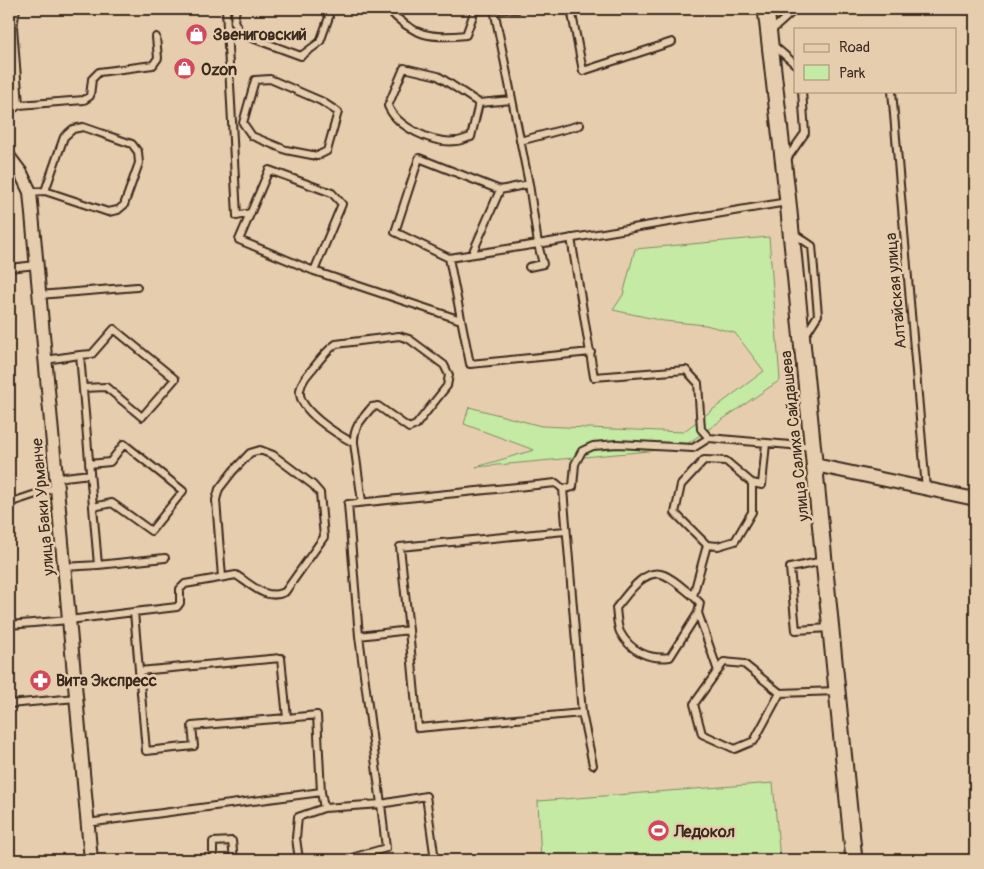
<svg xmlns="http://www.w3.org/2000/svg" width="984" height="869" font-family="Pangolin,sans-serif">
	<style>
		.green { fill: #c4eaa4; stroke: #808a61 }
		.lines { fill: none; stroke-linecap: round; stroke-linejoin: round }
		.service-casing { stroke: #3b2a1e; stroke-width: 10 }
		.minor-casing { stroke: #3b2a1e; stroke-width: 16 }
		.tertiary-casing { stroke: #3b2a1e; stroke-width: 19 }
		.service { stroke: #e6cdae; stroke-width: 6 }
		.minor { stroke: #e6cdae; stroke-width: 12 }
		.tertiary { stroke: #e6cdae; stroke-width: 15 }
		.labels { text-anchor: middle; stroke-width: 5; stroke-linejoin: round; paint-order: stroke }
		.poi-label { font-size: 16px; font-weight: bold; fill: #3b2a1e; stroke: #e6cdae; text-anchor: start }
		.street-label { font-size: 16px; fill: #3b2a1e; stroke: #e6cdae }
	</style>
	<rect width="100%" height="100%" fill="#e6cdae"/>
	<filter id="ink" filterUnits="userSpaceOnUse"><feTurbulence type="fractalNoise" baseFrequency=".02" numOctaves="2"/><feDisplacementMap in="SourceGraphic" scale="10" xChannelSelector="R" yChannelSelector="G"/><feConvolveMatrix kernelMatrix="1 2 1 2 8 2 1 2 1" color-interpolation-filters="sRGB"/></filter>
	<g filter="url(#ink)">
		<path class="green" d="M 769,237 L 780,380 L 681,448 L 476,467 L 534,450 L 464,424 L 469,407 L 541,426 L 683,432 L 764,371 L 735,333 L 706,325 L 664,321 L 613,310 L 623,295 L 635,249 Z
			M 773,783 L 780,860 L 541,860 L 538,801 Z"/>
		<g class="lines">
			<defs>
				<path id="service" d="M 16,9 L 13,27 L 19,105 L 84,100 L 90,96 L 92,79 L 99,72 L 153,65 L 158,58 L 156,37
					M 226,9 L 237,216 L 250,213
					M 236,9 L 234,21 L 241,34 L 301,56 L 320,42 L 329,17 L 325,9
					M 388,9 C 413,36 430,39 466,35 L 475,10
					M 494,9 L 529,184 L 538,244 L 787,202
					M 496,9 L 518,9
					M 571,9 L 583,71 L 672,42
					M 475,10 L 493,9
					M 770,32 L 791,13 L 791,9
					M 773,45 L 795,64
					M 270,79 L 321,101 L 338,112 L 327,151 L 317,156 L 286,150 L 252,136 L 243,123 L 255,80 Z
					M 892,91 L 926,489
					M 479,103 L 471,137 C 466,138 461,141 456,141 C 433,144 397,127 388,106 L 404,68 L 438,76 L 479,103 L 512,100
					M 9,112 L 19,105
					M 520,141 L 580,125
					M 786,160 L 805,133 L 802,91
					M 269,170 L 332,193 L 342,204 L 314,271 L 239,240 Z
					M 30,192 L 45,191 L 108,212 L 118,210 L 124,205 L 139,163 L 138,152 L 132,144 L 83,127 L 73,129 L 64,137 L 45,191
					M 793,233 L 812,246 L 818,315 L 804,337
					M 571,238 L 594,377 L 686,370 L 698,383 L 701,429 L 709,438 L 813,447
					M 472,254 L 500,190
					M 449,258 L 395,232 L 419,158 L 500,190 L 529,184
					M 529,267 L 543,264 L 538,244 L 449,258 L 470,364 L 591,352
					M 9,268 L 36,265
					M 314,271 L 461,320
					M 39,295 L 137,287
					M 80,355 L 92,354 L 114,329 L 175,379 L 142,417 L 106,387 L 83,388
					M 45,360 L 80,355 L 98,565 L 64,567
					M 354,443 C 353,427 362,419 372,407 L 378,406 L 409,428 L 416,425 L 447,386 L 449,375 L 444,365 L 409,339 L 399,336 L 336,344 C 327,350 321,358 314,367 C 308,374 302,380 300,390 C 297,410 338,435 354,443 L 362,502
					M 704,460 L 726,461 L 752,483 L 752,512 L 735,541 L 718,546 L 707,545 L 675,513 L 681,485 Z
					M 89,464 L 110,462 L 124,444 L 183,491 L 151,531 L 112,503 L 93,507
					M 56,478 L 90,474
					M 752,483 L 762,485 L 766,443
					M 563,489 L 573,487 L 575,464 L 582,451 L 593,446 L 617,444 L 693,448 L 709,438
					M 9,503 L 57,487
					M 707,545 L 693,596 L 700,603 L 698,613 L 718,671
					M 823,561 L 790,568 L 796,630 L 830,628
					M 98,565 L 165,558
					M 693,596 C 684,589 674,579 664,575 C 644,567 627,595 616,608 C 617,615 617,625 620,632 C 630,651 649,660 670,657 L 698,613
					M 134,612 L 177,607 L 180,603 L 180,589 L 185,584 L 236,575 C 252,585 266,601 285,592 L 324,537 L 320,493 L 313,485 L 273,455 L 260,450 L 250,453 L 233,471 L 219,489 L 216,500 L 222,577
					M 9,625 L 69,620 L 134,612 L 146,751 L 194,746 L 192,726 L 287,718 L 281,658 L 139,671
					M 409,630 L 418,728 L 582,713 L 563,489 L 556,483 L 348,504 L 359,636 L 409,630 L 400,547 L 565,531
					M 724,662 L 744,664 L 780,693 L 754,741 L 735,749 L 702,734 L 694,704 Z
					M 780,693 L 837,691
					M 9,704 L 76,698
					M 582,713 L 593,765
					M 321,792 L 324,808 L 381,804 L 359,636
					M 87,823 L 321,792 L 317,715 L 287,718
					M 213,860 L 213,842 L 232,841 L 234,860
					M 299,860 L 296,838 L 298,817 L 324,808
					M 356,860 L 355,857 L 386,848 L 381,804 L 426,796 L 435,860"/>
				<path id="minor" d="M 9,157 L 21,173 L 30,192 L 91,860
					M 815,465 L 975,499"/>
				<path id="tertiary" d="M 766,9 L 788,202 L 854,860"/>
			</defs>
			<use href="#service" class="service-casing"/>
			<use href="#minor" class="minor-casing"/>
			<use href="#tertiary" class="tertiary-casing"/>
			<use href="#service" class="service"/>
			<use href="#minor" class="minor"/>
			<use href="#tertiary" class="tertiary"/>
		</g>
	</g>
	<defs>
		<symbol id="shop-disc" viewBox="-11 -11 22 22"><circle r="9.5" fill="#d1495b" stroke="#e6cdae"/><path d="M-5-2.5h2.3a2.7 3.5 0 0 1 5.4 0H5L5.5 6h-11ZM-1.5-2.5h3a1.5 2.3 0 0 0-3 0Z" fill="#fff"/></symbol>
		<symbol id="pharmacy-disc" viewBox="-11 -11 22 22"><circle r="9.5" fill="#d1495b" stroke="#e6cdae"/><path d="M-2-6h4v4h4v4h-4v4h-4v-4h-4v-4h4Z" fill="#fff"/></symbol>
		<symbol id="stadium-disc" viewBox="-11 -11 22 22"><circle r="9.5" fill="#d1495b" stroke="#e6cdae"/><path d="M0-5a6.5 5 0 1 0 0 10a6.5 5 0 1 0 0-10ZM-3.5-1.8h7v3.6h-7Z" fill="#fff"/></symbol>
	</defs>
	<g fill-rule="evenodd">
		<use href="#shop-disc" x="184" y="22" width="25" height="25"/>
		<use href="#shop-disc" x="172" y="56" width="25" height="25"/>
		<use href="#pharmacy-disc" x="28" y="668" width="25" height="25"/>
		<use href="#stadium-disc" x="646" y="818" width="25" height="25"/>
	</g>
	<g class="labels">
		<g class="poi-label">
			<text x="213" y="40">Звениговский</text>
			<text x="201" y="75">Ozon</text>
			<text x="56" y="686">Вита Экспресс</text>
			<text x="674" y="837">Ледокол</text>
		</g>
		<g class="street-label">
			<text transform="translate(895 291) rotate(-95)" y="6">Алтайская улица</text>
			<text transform="translate(794 436) rotate(-96)" y="6">улица Салиха Сайдашева</text>
			<text transform="translate(42 507) rotate(-95)" y="6">улица Баки Урманче</text>
		</g>
	</g>
	<rect width="984" height="869" fill="none" stroke="#e6cdae" stroke-width="30"/>
	<rect x="15" y="15" width="954" height="839" fill="none" stroke="#3b2a1e" stroke-width="2" filter="url(#ink)"/>
	<rect x="794" y="28" width="162" height="65" fill="#e6cdae" stroke="#a28c74"/>
	<rect x="804" y="44" width="25" height="8" fill="#e6cdae" stroke="#a28c74"/>
	<text x="839" y="52" font-size="15" fill="#3b2a1e">Road</text>
	<rect x="804" y="65" width="25" height="15" fill="#c4eaa4" stroke="#a28c74"/>
	<text x="839" y="78" font-size="15" fill="#3b2a1e">Park</text>
</svg>
